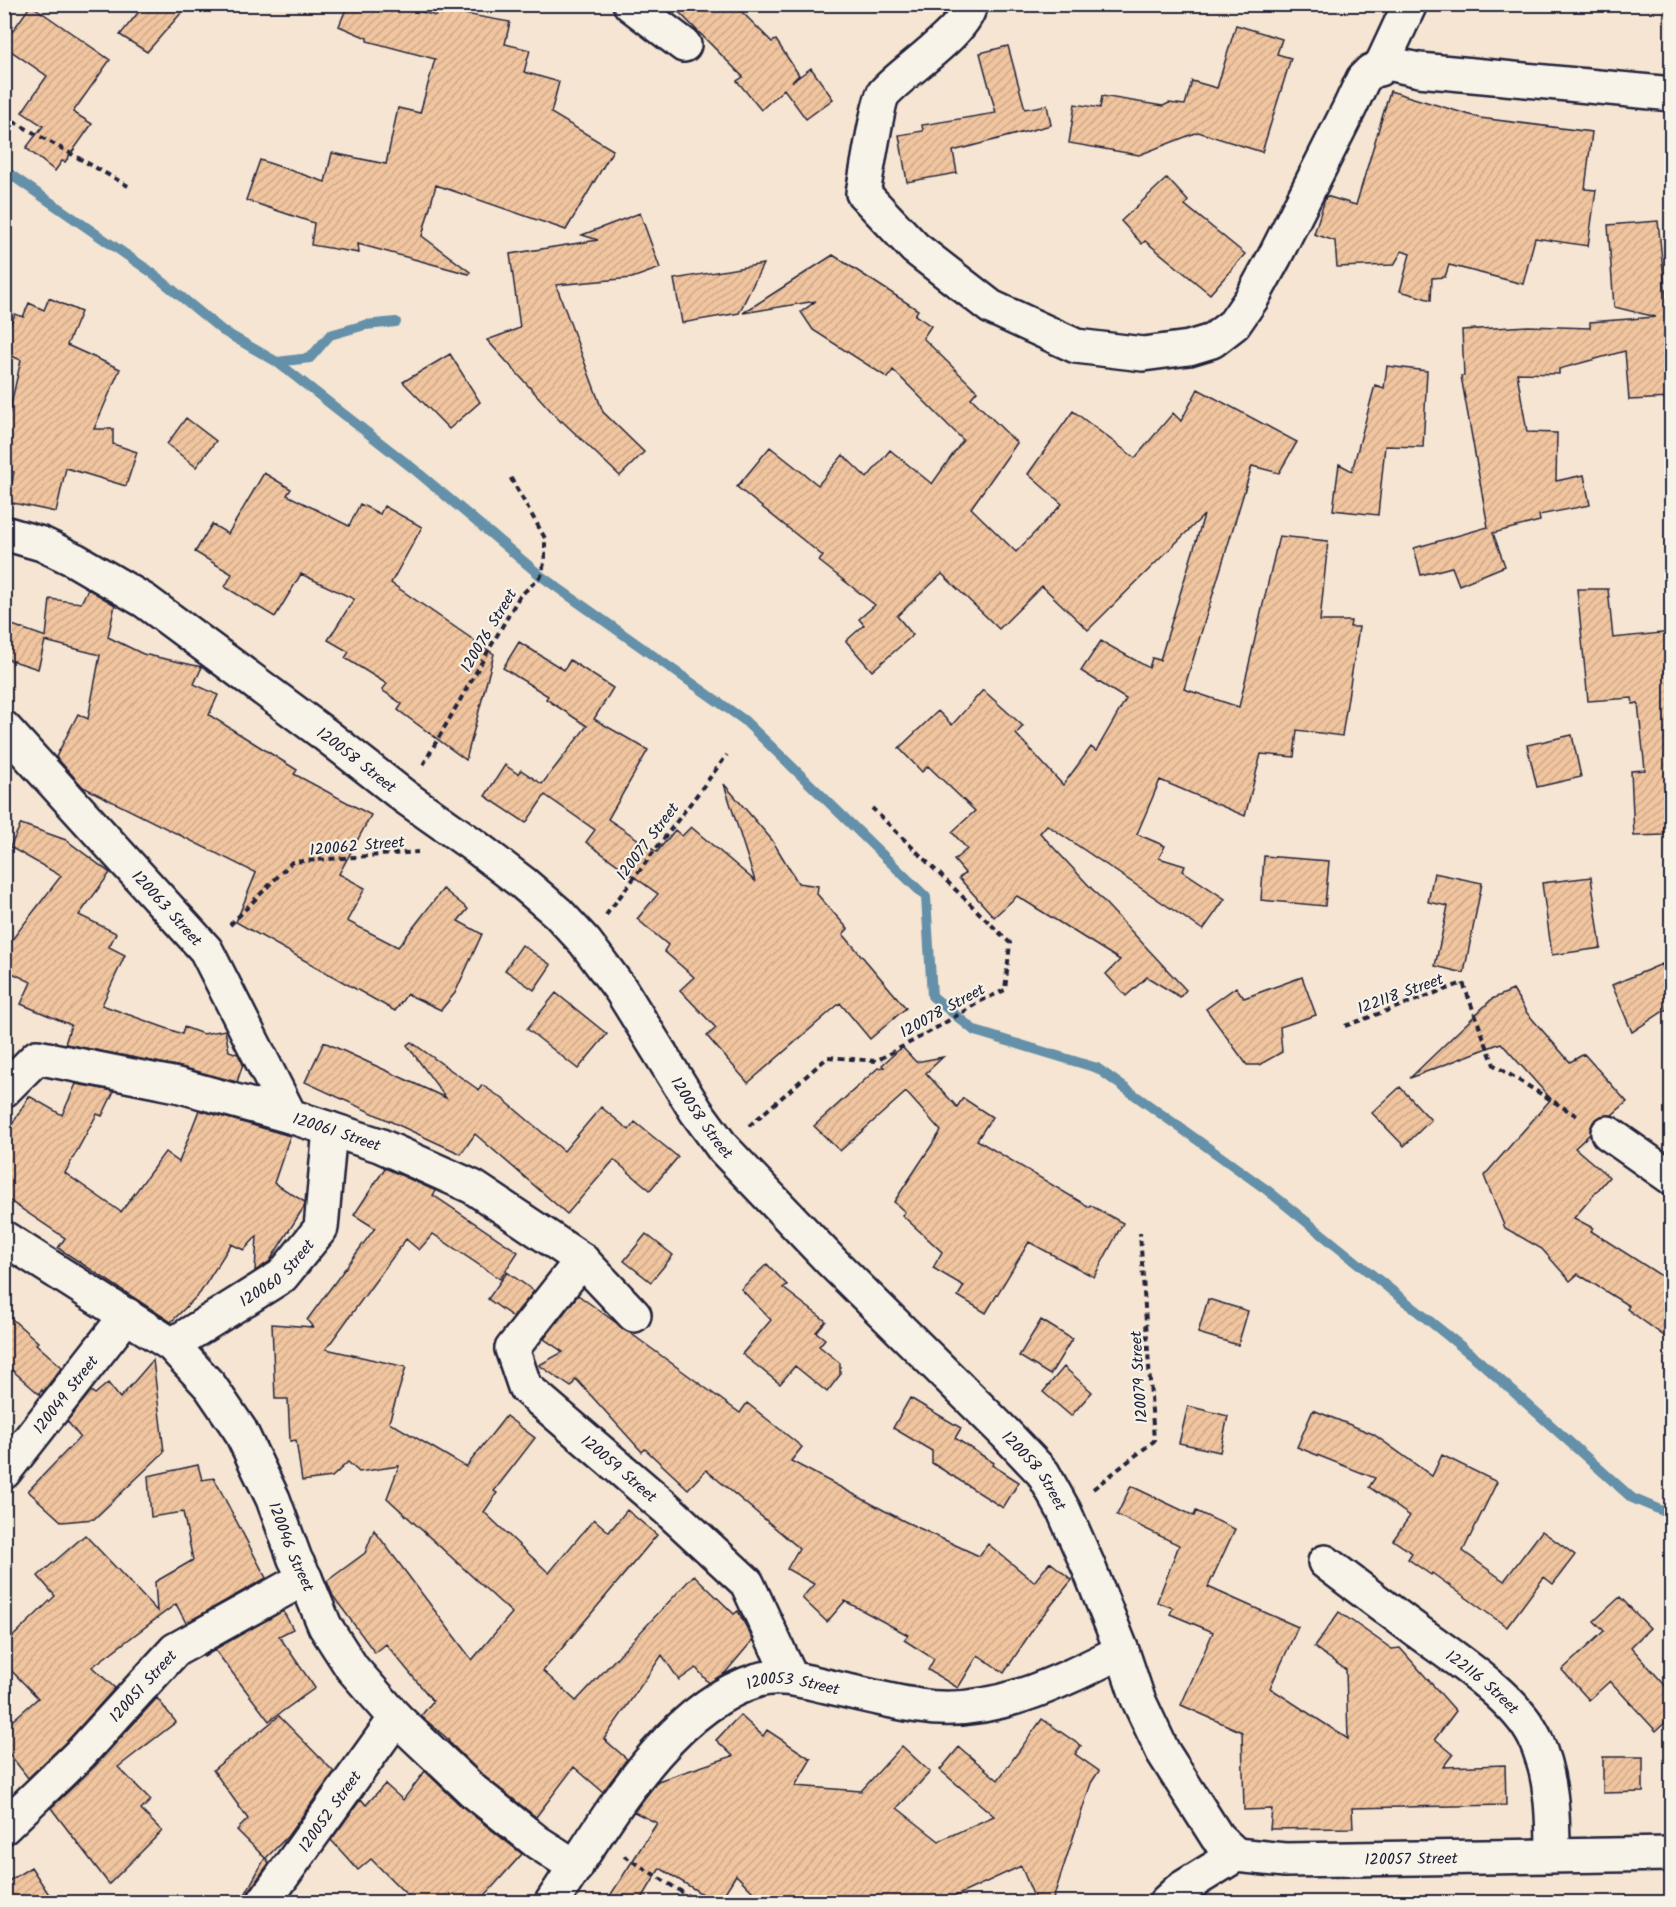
<svg xmlns="http://www.w3.org/2000/svg" width="1676" height="1907" font-family="Kalam,sans-serif">
	<style>
		.lines { fill: none; stroke-linecap: round; stroke-linejoin: round }
		.stream { stroke: #6590a9; stroke-width: 10 }
		.building { fill: url(#building-hatch); stroke: #22223b; stroke-width: 1.5 }
		.street-casing { stroke: #22223b; stroke-width: 38 }
		.path { stroke: #22223b; stroke-width: 4; stroke-dasharray: 6 4.5; stroke-linecap: butt }
		.street { stroke: #f7f3e8; stroke-width: 33 }
		.labels { text-anchor: middle; stroke-width: 4.5; stroke-linejoin: round; paint-order: stroke }
		.street-label { font-size: 16px; fill: #22223b; stroke: #f7f3e8 }
	</style>
	<defs>
		<pattern id="building-hatch" width="6" height="6" patternUnits="userSpaceOnUse" patternTransform="scale(1.5)"><rect width="6" height="6" fill="#f0c59f"/><path d="M-1 1l2-2M0 6l6-6M5 7l2-2" fill="none" stroke="#cea98a"/></pattern>
	</defs>
	<rect width="100%" height="100%" fill="#f5e5d2"/>
	<filter id="ink" filterUnits="userSpaceOnUse"><feTurbulence type="fractalNoise" baseFrequency=".0167" numOctaves="2"/><feDisplacementMap in="SourceGraphic" scale="12" xChannelSelector="R" yChannelSelector="G"/><feConvolveMatrix kernelMatrix="1 2 1 2 8 2 1 2 1" color-interpolation-filters="sRGB"/></filter>
	<g filter="url(#ink)">
		<g class="lines">
			<path class="stream" d="M 4,170 L 151,272 L 223,331 L 277,362 L 415,470 L 541,576 L 744,720 L 926,897 L 932,996 L 975,1031 L 1097,1068 L 1267,1190 L 1478,1360 L 1632,1498 L 1672,1515
				M 277,362 L 310,358 L 330,335 L 365,325 L 396,322"/>
		</g>
		<path class="building" d="M 145,4 L 189,4 L 147,52 L 120,35 Z
			M 348,4 L 394,4 L 436,16 L 437,9 L 510,22 L 505,44 L 530,50 L 524,72 L 559,82 L 551,113 L 613,150 L 566,230 L 436,185 L 422,236 L 470,272 L 469,274 L 358,244 L 359,253 L 311,245 L 314,223 L 246,200 L 260,160 L 325,182 L 332,153 L 386,164 L 398,108 L 420,113 L 435,59 L 367,41 L 367,38 L 339,26 Z
			M 671,4 L 734,4 L 772,42 L 776,40 L 799,75 L 792,82 L 811,68 L 833,99 L 806,119 L 784,89 L 761,110 L 737,81 L 743,77 Z
			M 31,5 L 110,60 L 73,112 L 92,124 L 65,162 L 62,161 L 55,171 L 26,148 L 43,126 L 22,112 L 47,76 L 4,46 L 4,43 Z
			M 1236,25 L 1282,39 L 1277,54 L 1291,58 L 1262,152 L 1198,132 L 1139,155 L 1069,143 L 1075,104 L 1100,108 L 1102,96 L 1163,106 L 1169,103 L 1185,105 L 1192,81 L 1217,88 Z
			M 1008,46 L 1025,109 L 1047,105 L 1051,125 L 953,151 L 957,173 L 907,182 L 899,135 L 923,131 L 922,125 L 996,113 L 980,53 Z
			M 1390,91 L 1480,118 L 1592,132 L 1585,189 L 1596,190 L 1588,246 L 1535,238 L 1523,284 L 1449,265 L 1445,277 L 1432,278 L 1431,300 L 1400,291 L 1410,254 L 1402,251 L 1394,265 L 1337,267 L 1335,241 L 1314,234 L 1326,196 L 1356,205 Z
			M 1167,178 L 1188,201 L 1185,205 L 1245,254 L 1210,294 L 1145,241 L 1142,244 L 1121,221 Z
			M 640,213 L 660,268 L 632,278 L 556,285 L 603,412 L 644,452 L 620,476 L 562,421 L 561,422 L 487,340 L 520,328 L 510,254 L 598,240 L 582,235 Z
			M 1658,221 L 1668,317 L 1671,316 L 1671,398 L 1629,400 L 1625,351 L 1559,369 L 1559,374 L 1517,373 L 1527,432 L 1557,433 L 1556,481 L 1584,475 L 1590,505 L 1539,515 L 1540,521 L 1493,533 L 1505,566 L 1459,585 L 1452,567 L 1421,575 L 1414,548 L 1488,527 L 1461,376 L 1464,376 L 1462,330 L 1528,326 L 1590,328 L 1590,322 L 1656,317 L 1614,307 L 1608,225 Z
			M 833,255 L 918,310 L 915,315 L 931,326 L 923,338 L 977,391 L 971,398 L 1017,443 L 971,508 L 1016,552 L 1062,504 L 1028,474 L 1073,411 L 1135,458 L 1173,413 L 1181,421 L 1198,389 L 1297,442 L 1279,473 L 1252,466 L 1184,689 L 1239,707 L 1279,536 L 1328,541 L 1320,621 L 1351,621 L 1350,627 L 1359,627 L 1342,736 L 1297,730 L 1294,757 L 1261,754 L 1245,816 L 1160,780 L 1137,834 L 1165,846 L 1159,858 L 1185,866 L 1183,871 L 1225,899 L 1203,930 L 1047,825 L 1040,833 L 1186,990 L 1180,997 L 1147,977 L 1126,996 L 1106,974 L 1120,960 L 1017,896 L 994,917 L 959,878 L 965,873 L 954,860 L 967,849 L 952,832 L 975,811 L 928,766 L 922,772 L 899,748 L 938,711 L 952,725 L 983,690 L 1023,726 L 1016,734 L 1063,785 L 1091,747 L 1096,751 L 1126,699 L 1081,671 L 1101,641 L 1149,668 L 1152,658 L 1160,660 L 1204,515 L 1088,630 L 1042,586 L 999,629 L 942,574 L 897,616 L 913,635 L 872,671 L 846,641 L 864,625 L 859,619 L 875,605 L 819,561 L 823,556 L 737,487 L 770,447 L 818,485 L 843,455 L 867,478 L 890,450 L 932,484 L 963,440 L 893,370 L 888,378 L 813,330 L 801,312 L 816,301 L 743,313 Z
			M 763,264 L 739,313 L 682,323 L 674,279 Z
			M 49,298 L 81,312 L 67,345 L 120,369 L 94,429 L 113,429 L 113,444 L 137,452 L 126,486 L 66,468 L 56,512 L 8,502 L 14,472 L 4,470 L 4,436 L 21,360 L 4,353 L 4,339 L 15,314 L 23,317 L 29,303 L 44,310 Z
			M 450,354 L 480,402 L 449,429 L 403,382 Z
			M 1387,366 L 1427,371 L 1423,447 L 1385,446 L 1378,515 L 1333,510 L 1339,464 L 1352,471 L 1375,385 L 1384,388 Z
			M 186,418 L 216,441 L 196,467 L 167,444 Z
			M 264,473 L 291,489 L 287,495 L 349,526 L 360,504 L 380,514 L 384,506 L 422,527 L 391,583 L 494,654 L 466,760 L 398,710 L 402,704 L 382,690 L 387,684 L 345,658 L 349,652 L 328,640 L 354,599 L 301,574 L 275,617 L 225,587 L 232,574 L 195,552 L 212,524 L 228,534 Z
			M 88,589 L 115,605 L 108,637 L 143,654 L 202,667 L 194,684 L 218,695 L 209,715 L 297,770 L 294,774 L 371,815 L 339,874 L 365,888 L 347,921 L 398,947 L 443,889 L 468,909 L 458,921 L 482,934 L 455,993 L 441,1010 L 407,994 L 395,1011 L 236,922 L 256,873 L 83,787 L 56,757 L 78,714 L 88,719 L 100,655 L 45,641 L 38,669 L 4,658 L 4,622 L 46,637 L 50,599 L 81,603 Z
			M 1577,589 L 1608,589 L 1613,638 L 1671,632 L 1671,826 L 1664,827 L 1664,835 L 1634,836 L 1631,771 L 1645,770 L 1638,703 L 1633,704 L 1632,698 L 1588,701 Z
			M 519,642 L 564,670 L 570,660 L 613,688 L 594,719 L 648,750 L 608,819 L 657,852 L 675,830 L 682,836 L 691,827 L 755,881 L 724,784 L 772,840 L 798,883 L 818,886 L 817,894 L 848,929 L 843,934 L 906,1008 L 870,1039 L 840,1003 L 748,1083 L 707,1036 L 716,1028 L 680,990 L 694,977 L 664,951 L 668,945 L 637,919 L 658,894 L 586,842 L 595,830 L 545,795 L 526,823 L 485,796 L 505,765 L 518,774 L 521,770 L 542,784 L 587,726 L 546,699 L 548,696 L 503,668 Z
			M 1572,735 L 1581,777 L 1537,787 L 1527,745 Z
			M 21,824 L 66,840 L 110,873 L 79,915 L 116,933 L 109,947 L 125,955 L 102,1005 L 182,1034 L 184,1027 L 203,1034 L 225,1030 L 229,1051 L 238,1054 L 243,1064 L 237,1082 L 181,1067 L 65,1044 L 71,1025 L 21,1004 L 31,982 L 4,969 L 4,950 L 61,876 L 10,847 Z
			M 1264,856 L 1329,861 L 1325,906 L 1261,900 Z
			M 1434,873 L 1482,883 L 1464,973 L 1435,966 L 1448,906 L 1428,902 Z
			M 1591,877 L 1601,948 L 1552,955 L 1542,883 Z
			M 522,945 L 551,965 L 534,990 L 505,970 Z
			M 1662,964 L 1671,986 L 1671,1006 L 1632,1032 L 1612,985 Z
			M 1302,977 L 1316,1015 L 1280,1027 L 1282,1052 L 1259,1065 L 1247,1065 L 1206,1009 L 1236,987 L 1244,998 Z
			M 1513,990 L 1527,1013 L 1570,1062 L 1584,1054 L 1627,1102 L 1612,1115 L 1601,1116 L 1593,1122 L 1590,1134 L 1575,1148 L 1609,1177 L 1574,1218 L 1593,1228 L 1591,1231 L 1671,1282 L 1671,1341 L 1627,1309 L 1629,1306 L 1578,1274 L 1570,1281 L 1542,1249 L 1505,1228 L 1484,1176 L 1551,1099 L 1501,1043 L 1410,1078 L 1492,999 Z
			M 556,993 L 607,1034 L 578,1069 L 527,1029 Z
			M 324,1042 L 446,1098 L 407,1045 L 411,1042 L 479,1090 L 482,1085 L 503,1099 L 564,1151 L 601,1107 L 629,1130 L 635,1122 L 678,1157 L 650,1190 L 614,1160 L 567,1214 L 475,1134 L 461,1154 L 305,1082 Z
			M 902,1047 L 916,1062 L 943,1057 L 926,1073 L 957,1107 L 963,1098 L 992,1117 L 977,1140 L 1089,1207 L 1090,1205 L 1123,1223 L 1094,1277 L 1029,1242 L 986,1313 L 958,1296 L 964,1286 L 933,1268 L 942,1252 L 902,1215 L 905,1212 L 894,1202 L 941,1131 L 906,1092 L 840,1151 L 814,1126 L 878,1068 L 884,1067 L 882,1065 Z
			M 76,1084 L 114,1091 L 102,1116 L 97,1114 L 65,1173 L 121,1212 L 165,1152 L 179,1162 L 199,1110 L 290,1136 L 274,1183 L 305,1202 L 304,1207 L 269,1262 L 255,1271 L 257,1236 L 244,1250 L 231,1244 L 200,1293 L 171,1322 L 58,1248 L 65,1238 L 4,1197 L 4,1138 L 29,1096 L 62,1115 Z
			M 1400,1087 L 1431,1120 L 1404,1146 L 1372,1113 Z
			M 385,1168 L 436,1191 L 433,1195 L 518,1252 L 500,1279 L 433,1234 L 419,1250 L 406,1239 L 326,1349 L 406,1367 L 389,1422 L 466,1467 L 506,1416 L 535,1438 L 494,1491 L 497,1493 L 484,1512 L 549,1573 L 594,1519 L 609,1532 L 627,1510 L 657,1535 L 543,1671 L 576,1701 L 694,1575 L 734,1614 L 738,1611 L 753,1640 L 725,1673 L 709,1683 L 696,1668 L 679,1680 L 662,1655 L 604,1739 L 627,1759 L 603,1792 L 574,1767 L 536,1817 L 484,1776 L 448,1741 L 449,1740 L 421,1716 L 433,1701 L 386,1644 L 375,1653 L 333,1596 L 327,1581 L 365,1553 L 374,1530 L 472,1660 L 512,1613 L 387,1498 L 399,1466 L 359,1472 L 348,1462 L 332,1477 L 302,1481 L 296,1440 L 290,1441 L 288,1399 L 275,1399 L 272,1324 L 313,1327 L 307,1320 L 375,1228 L 354,1215 Z
			M 646,1234 L 673,1255 L 651,1282 L 624,1261 Z
			M 767,1264 L 787,1285 L 783,1288 L 826,1321 L 816,1332 L 825,1339 L 819,1346 L 840,1363 L 840,1375 L 827,1392 L 795,1366 L 780,1384 L 742,1354 L 771,1320 L 741,1289 Z
			M 507,1272 L 534,1291 L 513,1317 L 488,1299 Z
			M 578,1295 L 740,1413 L 747,1403 L 802,1447 L 791,1461 L 904,1521 L 979,1556 L 988,1544 L 1034,1582 L 1050,1562 L 1072,1580 L 1039,1620 L 1004,1673 L 978,1655 L 958,1688 L 928,1670 L 934,1659 L 904,1640 L 908,1635 L 845,1601 L 827,1622 L 802,1598 L 814,1584 L 787,1569 L 799,1548 L 706,1470 L 688,1489 L 645,1449 L 642,1452 L 576,1379 L 571,1387 L 539,1365 L 563,1352 L 544,1339 Z
			M 1208,1299 L 1248,1311 L 1238,1345 L 1198,1333 Z
			M 4,1312 L 38,1342 L 36,1344 L 62,1367 L 43,1392 L 42,1390 L 39,1394 L 12,1370 L 4,1378 Z
			M 1041,1320 L 1072,1339 L 1050,1375 L 1019,1356 Z
			M 153,1360 L 164,1452 L 94,1519 L 62,1522 L 28,1491 L 80,1437 L 67,1421 L 91,1391 L 95,1394 L 108,1383 L 120,1398 Z
			M 1064,1367 L 1092,1392 L 1071,1416 L 1043,1392 Z
			M 910,1398 L 961,1428 L 955,1438 L 994,1463 L 992,1465 L 1019,1482 L 1003,1508 L 932,1463 L 932,1451 L 893,1428 Z
			M 1188,1406 L 1228,1416 L 1220,1452 L 1179,1443 Z
			M 1313,1410 L 1373,1434 L 1432,1476 L 1442,1455 L 1497,1482 L 1463,1551 L 1504,1581 L 1542,1531 L 1575,1555 L 1553,1584 L 1544,1577 L 1507,1627 L 1432,1573 L 1431,1575 L 1408,1559 L 1412,1553 L 1393,1540 L 1410,1516 L 1369,1487 L 1375,1478 L 1297,1447 Z
			M 198,1465 L 202,1480 L 214,1478 L 266,1578 L 186,1623 L 176,1604 L 92,1667 L 115,1688 L 68,1740 L 28,1778 L 4,1747 L 4,1728 L 38,1698 L 4,1663 L 4,1645 L 55,1596 L 38,1576 L 85,1535 L 157,1611 L 155,1582 L 193,1560 L 183,1512 L 151,1517 L 148,1476 Z
			M 1131,1486 L 1194,1516 L 1196,1511 L 1235,1529 L 1208,1587 L 1298,1627 L 1270,1688 L 1348,1739 L 1346,1670 L 1314,1647 L 1339,1612 L 1392,1649 L 1400,1648 L 1456,1711 L 1435,1739 L 1453,1754 L 1443,1767 L 1505,1765 L 1506,1805 L 1352,1808 L 1353,1828 L 1270,1829 L 1272,1809 L 1244,1810 L 1242,1732 L 1181,1705 L 1213,1632 L 1170,1614 L 1173,1608 L 1157,1602 L 1179,1545 L 1117,1515 Z
			M 1620,1597 L 1650,1628 L 1631,1647 L 1671,1692 L 1671,1717 L 1656,1731 L 1610,1681 L 1589,1700 L 1562,1670 L 1604,1631 L 1594,1621 Z
			M 283,1611 L 293,1629 L 279,1636 L 315,1688 L 269,1721 L 215,1650 L 204,1657 L 203,1656 Z
			M 157,1698 L 176,1722 L 118,1767 L 151,1800 L 141,1810 L 162,1831 L 109,1884 L 51,1808 L 95,1766 Z
			M 740,1715 L 763,1736 L 767,1730 L 811,1759 L 795,1786 L 861,1791 L 902,1746 L 930,1772 L 897,1808 L 939,1841 L 994,1816 L 940,1770 L 959,1747 L 998,1780 L 1042,1719 L 1081,1746 L 1075,1754 L 1099,1771 L 1091,1783 L 1052,1902 L 1036,1902 L 1021,1866 L 943,1902 L 763,1902 L 736,1875 L 719,1902 L 715,1902 L 660,1868 L 640,1902 L 606,1902 L 657,1823 L 634,1812 L 658,1781 L 733,1756 L 716,1740 Z
			M 279,1716 L 334,1772 L 287,1837 L 266,1858 L 269,1863 L 249,1891 L 246,1902 L 241,1902 L 265,1858 L 237,1830 L 248,1819 L 213,1770 Z
			M 1603,1757 L 1643,1757 L 1643,1792 L 1603,1793 Z
			M 425,1771 L 460,1805 L 522,1854 L 479,1902 L 414,1902 L 371,1859 L 358,1870 L 331,1840 L 361,1799 L 366,1805 L 385,1784 L 403,1800 Z
			M 31,1867 L 54,1902 L 4,1902 L 4,1884 Z"/>
		<g class="lines">
			<defs>
				<g id="street">
					<path d="M 630,4 L 684,45"/>
					<path d="M 970,4 C 968,30 902,72 884,93 C 878,101 866,177 863,193 L 915,248 L 991,307 L 1076,346 L 1143,354 L 1189,348 L 1212,341 L 1234,324 L 1252,298 L 1275,256 L 1349,109 L 1363,79 L 1371,71 L 1379,69 L 1383,62 L 1419,70 L 1462,74 L 1672,94"/>
					<path d="M 1383,62 L 1410,4"/>
					<path id="s1" d="M 4,533 L 42,544 L 75,560 L 145,601 L 327,736 L 405,797 L 476,847 L 523,883 L 558,913 L 585,942 L 621,990 L 696,1111 L 723,1148 L 831,1261 L 1006,1434 L 1043,1473 L 1064,1511 L 1089,1568 L 1122,1651 L 1138,1699 L 1163,1752 L 1217,1837 L 1236,1855"/>
					<path id="s2" d="M 4,728 L 206,950 L 290,1116"/>
					<path id="s3" d="M 4,1090 L 37,1057 L 177,1085 L 290,1116 L 379,1145 L 473,1187 L 582,1260 L 634,1315"/>
					<path d="M 1608,1133 L 1672,1178"/>
					<path id="s4" d="M 4,1238 L 172,1345 L 210,1386 L 240,1430 L 273,1499 L 295,1559 L 305,1578 L 325,1626 L 352,1668 L 396,1718 L 472,1790 L 537,1842 L 576,1867"/>
					<path id="s5" d="M 582,1260 L 512,1349 L 525,1387 L 666,1508 L 747,1583 L 791,1678"/>
					<path id="s6" d="M 172,1345 L 282,1276 L 321,1228 L 330,1129"/>
					<path id="s7" d="M 4,1472 L 127,1315"/>
					<path id="s8" d="M 1325,1562 C 1355,1585 1386,1608 1417,1631 C 1453,1657 1516,1698 1535,1738 C 1552,1776 1553,1814 1553,1855"/>
					<path id="s9" d="M 4,1827 L 81,1753 L 175,1650 L 305,1578"/>
					<path id="s10" d="M 264,1902 L 396,1718"/>
					<path id="s11" d="M 552,1902 C 603,1827 666,1708 758,1680 C 780,1674 804,1681 826,1686 C 857,1693 888,1701 919,1706 C 990,1718 1060,1682 1122,1651"/>
					<path id="s12" d="M 1166,1902 L 1179,1890 L 1236,1855 L 1285,1860 L 1672,1854"/>
				</g>
			</defs>
			<use href="#street" class="street-casing"/>
			<path class="path" d="M 4,116 L 130,187
				M 423,765 L 519,597 L 541,576 L 545,559 L 545,538 L 509,475
				M 606,915 L 727,755
				M 230,925 L 292,862 L 418,852
				M 1345,1026 L 1463,983 L 1494,1065 L 1577,1116
				M 749,1126 L 828,1057 L 876,1061 L 931,1031 L 981,1001 L 1005,990 L 1010,943 L 872,808
				M 1093,1489 L 1154,1441 L 1140,1233
				M 624,1856 L 698,1902"/>
			<use href="#street" class="street"/>
		</g>
	</g>
	<g class="labels">
		<g class="street-label">
			<text transform="translate(488 630) rotate(-59)" y="6">120076 Street</text>
			<text dy="6" stroke="none"><textPath href="#s1" startOffset="422">120058 Street</textPath></text>
			<text transform="translate(647 841) rotate(-53)" y="6">120077 Street</text>
			<text transform="translate(357 845) rotate(-5)" y="6">120062 Street</text>
			<text dy="6" stroke="none"><textPath href="#s2" startOffset="243">120063 Street</textPath></text>
			<text transform="translate(1400 993) rotate(-20)" y="6">122118 Street</text>
			<text transform="translate(942 1010) rotate(-29)" y="6">120078 Street</text>
			<text dy="6" stroke="none"><textPath href="#s1" startOffset="926">120058 Street</textPath></text>
			<text dy="6" stroke="none"><textPath href="#s3" startOffset="356">120061 Street</textPath></text>
			<text dy="6" stroke="none"><textPath href="#s6" startOffset="128">120060 Street</textPath></text>
			<text transform="translate(1138 1377) rotate(-94)" y="6">120079 Street</text>
			<text dy="6" stroke="none"><textPath href="#s7" startOffset="99">120049 Street</textPath></text>
			<text dy="6" stroke="none"><textPath href="#s5" startOffset="278">120059 Street</textPath></text>
			<text dy="6" stroke="none"><textPath href="#s1" startOffset="1412">120058 Street</textPath></text>
			<text dy="6" stroke="none"><textPath href="#s4" startOffset="436">120046 Street</textPath></text>
			<text dy="6" stroke="none"><textPath href="#s8" startOffset="198">122116 Street</textPath></text>
			<text dy="6" stroke="none"><textPath href="#s9" startOffset="198">120051 Street</textPath></text>
			<text dy="6" stroke="none"><textPath href="#s11" startOffset="344">120053 Street</textPath></text>
			<text dy="6" stroke="none"><textPath href="#s10" startOffset="112">120052 Street</textPath></text>
			<text dy="6" stroke="none"><textPath href="#s12" startOffset="260">120057 Street</textPath></text>
		</g>
	</g>
	<rect width="1676" height="1907" fill="none" stroke="#f7f3e8" stroke-width="24"/>
	<rect x="12" y="12" width="1652" height="1883" fill="none" stroke="#22223b" stroke-width="2" filter="url(#ink)"/>
</svg>
